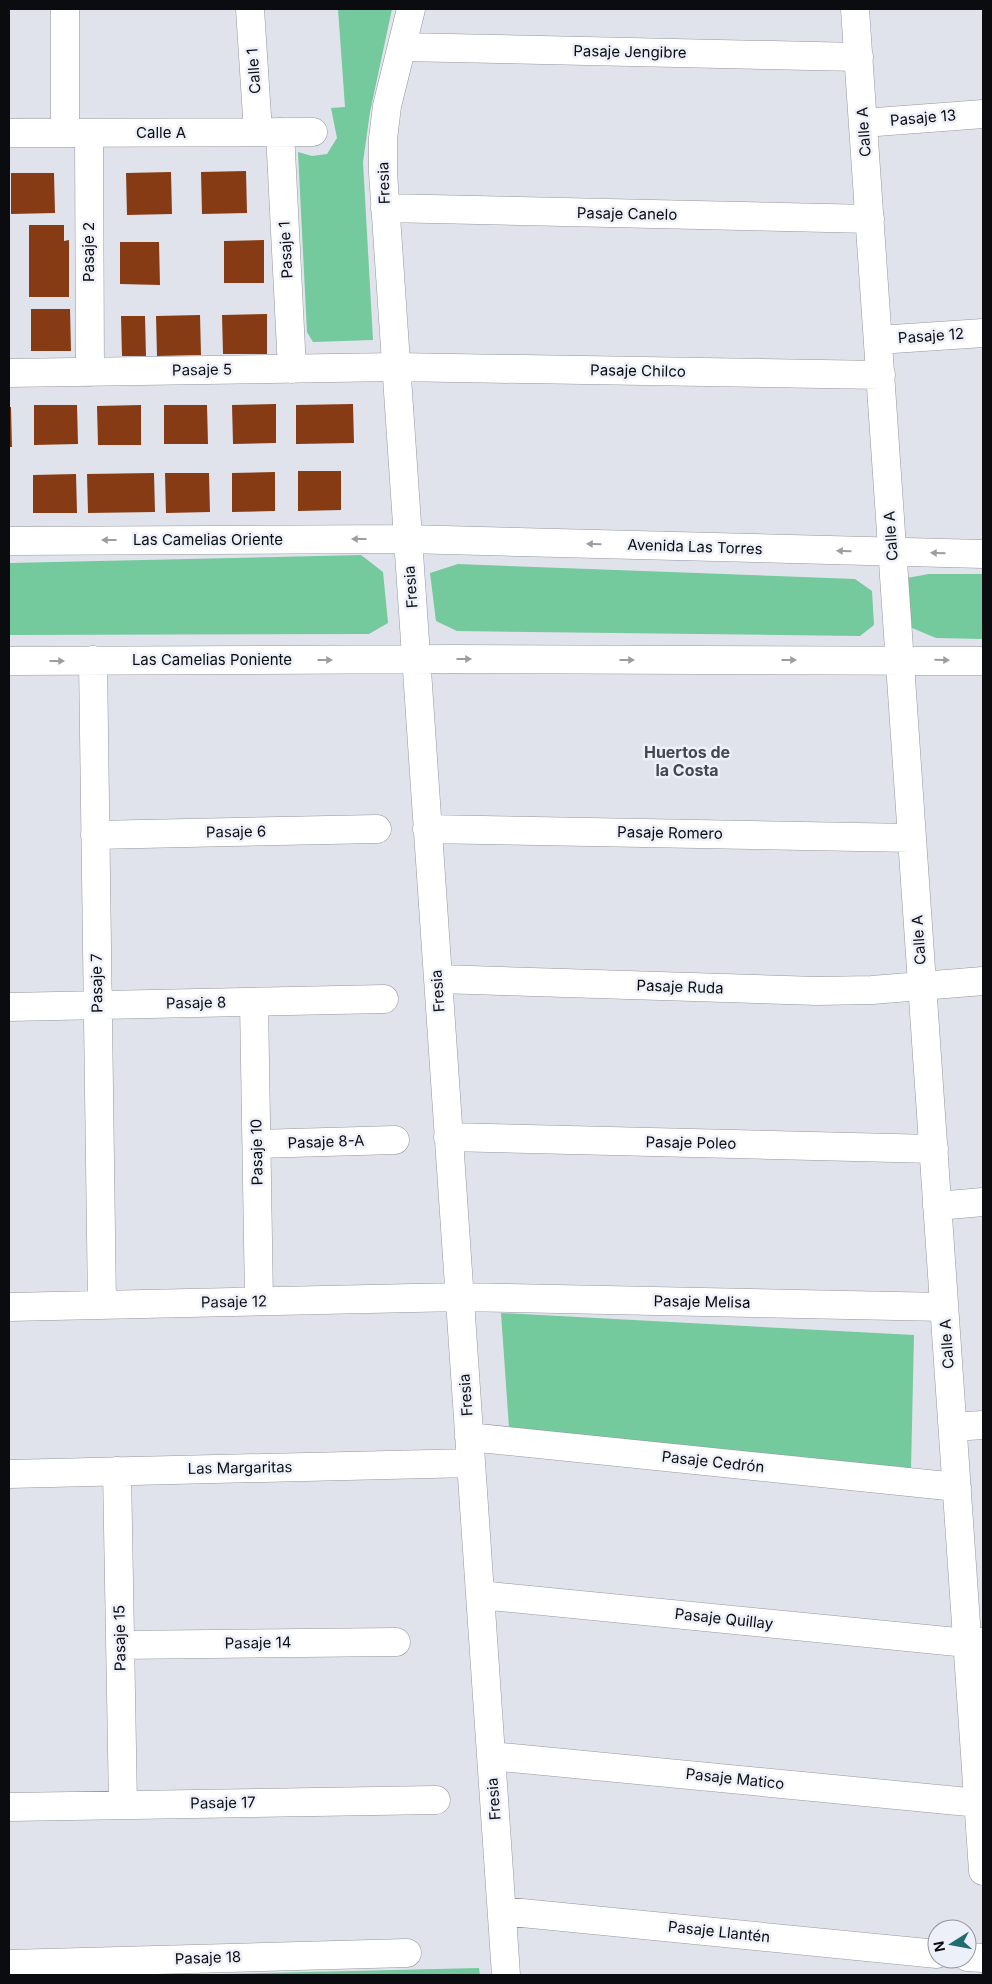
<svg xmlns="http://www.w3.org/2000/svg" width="992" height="1984" font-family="Inter,sans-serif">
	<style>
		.green { fill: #74c99d }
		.building { fill: #873b14 }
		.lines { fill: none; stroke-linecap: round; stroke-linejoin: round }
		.street-casing { stroke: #94979f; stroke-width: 29 }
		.street { stroke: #fff; stroke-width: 28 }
		.oneway { fill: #9d9e9f }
		.labels { text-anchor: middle; stroke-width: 5; stroke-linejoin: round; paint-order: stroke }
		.street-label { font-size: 15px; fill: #0b0c0f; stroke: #edf0f9 }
		.neighbourhood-label { font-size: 16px; font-weight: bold; fill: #45474f; stroke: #edf0f9 }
	</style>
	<rect width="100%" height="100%" fill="#e0e3ec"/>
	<path class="green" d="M 338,9 L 392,9 L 370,112 L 363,162 L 373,340 L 313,342 L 307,332 L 298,152 L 312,156 L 327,154 L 337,138 L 331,108 L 345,107 Z
		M 361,555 L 383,572 L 388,623 L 369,634 L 9,635 L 9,563 Z
		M 458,564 L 855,579 L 872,591 L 874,625 L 860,636 L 457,631 L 436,621 L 430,573 Z
		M 929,574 L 983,574 L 983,639 L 936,638 L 912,628 L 907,578 Z
		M 501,1313 L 914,1335 L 911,1469 L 509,1428 Z
		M 479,1968 L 480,1975 L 179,1975 Z"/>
	<path class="building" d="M 246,171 L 247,213 L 202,214 L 201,172 Z
		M 171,172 L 172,214 L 127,215 L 126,173 Z
		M 11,173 L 54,173 L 55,213 L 11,214 Z
		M 29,225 L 64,225 L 64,241 L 69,240 L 69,297 L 29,297 Z
		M 264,240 L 264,283 L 224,283 L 224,241 Z
		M 120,242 L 159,242 L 160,285 L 120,284 Z
		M 31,309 L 70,309 L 71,351 L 31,351 Z
		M 267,314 L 267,354 L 223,354 L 222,315 Z
		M 200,315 L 201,355 L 157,356 L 156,316 Z
		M 121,316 L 145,316 L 146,356 L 122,356 Z
		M 276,404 L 276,443 L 233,444 L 232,405 Z
		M 353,404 L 354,443 L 296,444 L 296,405 Z
		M 34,405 L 77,405 L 78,444 L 34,445 Z
		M 141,405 L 141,445 L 98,445 L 97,406 Z
		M 164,405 L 207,405 L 208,444 L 164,444 Z
		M 9,407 L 11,407 L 12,447 L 9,447 Z
		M 298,471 L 341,471 L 341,510 L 298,511 Z
		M 275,472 L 275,511 L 232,512 L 232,473 Z
		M 154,473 L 155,512 L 88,513 L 87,474 Z
		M 165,473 L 209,473 L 210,512 L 166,513 Z
		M 76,474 L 77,513 L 33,513 L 33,475 Z"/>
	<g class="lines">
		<defs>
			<path id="street" d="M 65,9 L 65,133
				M 250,9 L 258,132
				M 411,9 L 387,106 L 383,139 L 383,172 L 506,1975
				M 855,9 L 983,1871
				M 402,47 L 859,57
				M 863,123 L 983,114
				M 280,132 L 292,369
				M 9,133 L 313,132
				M 89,133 L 90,372
				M 385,208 L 870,219
				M 878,340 L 983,333
				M 9,373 L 396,367 L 881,375
				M 9,541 L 407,539 L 983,554
				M 93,660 L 102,1305
				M 9,661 L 455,659 L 983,661
				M 427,829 L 912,838
				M 95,835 L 377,829
				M 438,979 L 817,991 L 872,990 L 983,981
				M 254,1002 L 259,1301
				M 9,1007 L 384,999
				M 448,1137 L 934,1149
				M 257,1144 L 395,1140
				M 937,1206 L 983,1202
				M 9,1307 L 460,1297 L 944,1307
				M 953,1427 L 983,1425
				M 469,1437 L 957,1487
				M 117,1471 L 123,1805
				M 9,1474 L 471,1463
				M 480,1595 L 967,1643 L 983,1642
				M 120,1645 L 396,1642
				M 491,1756 L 979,1803
				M 9,1807 L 436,1800
				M 502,1911 L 937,1954
				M 967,1957 L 983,1958
				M 9,1964 L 407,1953"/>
		</defs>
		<use href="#street" class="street-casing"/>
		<use href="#street" class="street"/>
	</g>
	<defs><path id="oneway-solid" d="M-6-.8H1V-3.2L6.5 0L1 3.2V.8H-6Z" transform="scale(1.25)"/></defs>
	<g class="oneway">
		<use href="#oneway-solid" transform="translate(359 539) rotate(180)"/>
		<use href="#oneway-solid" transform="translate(109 540) rotate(180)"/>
		<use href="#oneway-solid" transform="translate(594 544) rotate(-178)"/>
		<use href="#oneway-solid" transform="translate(844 551) rotate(-178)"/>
		<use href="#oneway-solid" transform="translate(938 553) rotate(-179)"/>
		<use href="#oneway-solid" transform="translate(464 659)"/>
		<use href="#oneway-solid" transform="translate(325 660)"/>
		<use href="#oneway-solid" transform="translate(627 660)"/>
		<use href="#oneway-solid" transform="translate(789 660)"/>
		<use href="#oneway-solid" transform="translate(942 660) rotate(1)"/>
		<use href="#oneway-solid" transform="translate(57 661)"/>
	</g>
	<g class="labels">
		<g class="street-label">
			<text transform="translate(630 52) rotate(1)" y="5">Pasaje Jengibre</text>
			<text transform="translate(254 71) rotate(-94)" y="5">Calle 1</text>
			<text transform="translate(923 118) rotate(-5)" y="5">Pasaje 13</text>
			<text transform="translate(864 132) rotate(-94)" y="5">Calle A</text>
			<text x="161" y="138">Calle A</text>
			<text transform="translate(384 183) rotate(-92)" y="5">Fresia</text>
			<text transform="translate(627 214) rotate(1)" y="5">Pasaje Canelo</text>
			<text transform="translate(286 250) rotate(-93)" y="5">Pasaje 1</text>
			<text transform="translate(89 252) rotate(-90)" y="5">Pasaje 2</text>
			<text transform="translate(931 336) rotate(-4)" y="5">Pasaje 12</text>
			<text transform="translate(202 370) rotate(-1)" y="5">Pasaje 5</text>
			<text transform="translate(638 371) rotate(1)" y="5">Pasaje Chilco</text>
			<text transform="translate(891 536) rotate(-94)" y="5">Calle A</text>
			<text x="208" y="545">Las Camelias Oriente</text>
			<text transform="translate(695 547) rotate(2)" y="5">Avenida Las Torres</text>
			<text transform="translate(411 587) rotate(-94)" y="5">Fresia</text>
			<text x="212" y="665">Las Camelias Poniente</text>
			<text transform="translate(236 832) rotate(-1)" y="5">Pasaje 6</text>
			<text transform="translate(670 833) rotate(1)" y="5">Pasaje Romero</text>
			<text transform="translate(919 940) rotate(-94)" y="5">Calle A</text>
			<text transform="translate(97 983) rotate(-91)" y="5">Pasaje 7</text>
			<text transform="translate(680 987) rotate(2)" y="5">Pasaje Ruda</text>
			<text transform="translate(438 991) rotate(-94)" y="5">Fresia</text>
			<text transform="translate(196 1003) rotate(-1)" y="5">Pasaje 8</text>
			<text transform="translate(326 1142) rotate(-2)" y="5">Pasaje 8-A</text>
			<text transform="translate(691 1143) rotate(1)" y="5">Pasaje Poleo</text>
			<text transform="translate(257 1152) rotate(-91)" y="5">Pasaje 10</text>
			<text transform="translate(234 1302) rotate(-1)" y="5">Pasaje 12</text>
			<text transform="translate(702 1302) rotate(1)" y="5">Pasaje Melisa</text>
			<text transform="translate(947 1344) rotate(-94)" y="5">Calle A</text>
			<text transform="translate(466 1395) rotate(-94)" y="5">Fresia</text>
			<text transform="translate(713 1462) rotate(6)" y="5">Pasaje Cedrón</text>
			<text transform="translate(240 1468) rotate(-1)" y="5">Las Margaritas</text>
			<text transform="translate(724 1619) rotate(6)" y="5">Pasaje Quillay</text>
			<text transform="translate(120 1638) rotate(-91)" y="5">Pasaje 15</text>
			<text transform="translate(258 1643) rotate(-1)" y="5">Pasaje 14</text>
			<text transform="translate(735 1779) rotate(6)" y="5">Pasaje Matico</text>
			<text transform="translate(494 1799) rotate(-94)" y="5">Fresia</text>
			<text transform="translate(223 1803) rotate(-1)" y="5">Pasaje 17</text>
			<text transform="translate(719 1932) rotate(6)" y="5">Pasaje Llantén</text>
			<text transform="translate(208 1958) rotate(-2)" y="5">Pasaje 18</text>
		</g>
		<g class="neighbourhood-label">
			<text x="687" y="758">Huertos de<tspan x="687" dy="18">la Costa</tspan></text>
		</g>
	</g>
	<rect width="992" height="1984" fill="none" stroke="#0b0c0f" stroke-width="20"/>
	<g transform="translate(952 1944) rotate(259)"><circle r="24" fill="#edf0f9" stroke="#93959b"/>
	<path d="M0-4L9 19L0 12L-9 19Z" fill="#206c6f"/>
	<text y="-8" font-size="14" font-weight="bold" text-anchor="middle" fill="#0b0c0f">N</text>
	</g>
</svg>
